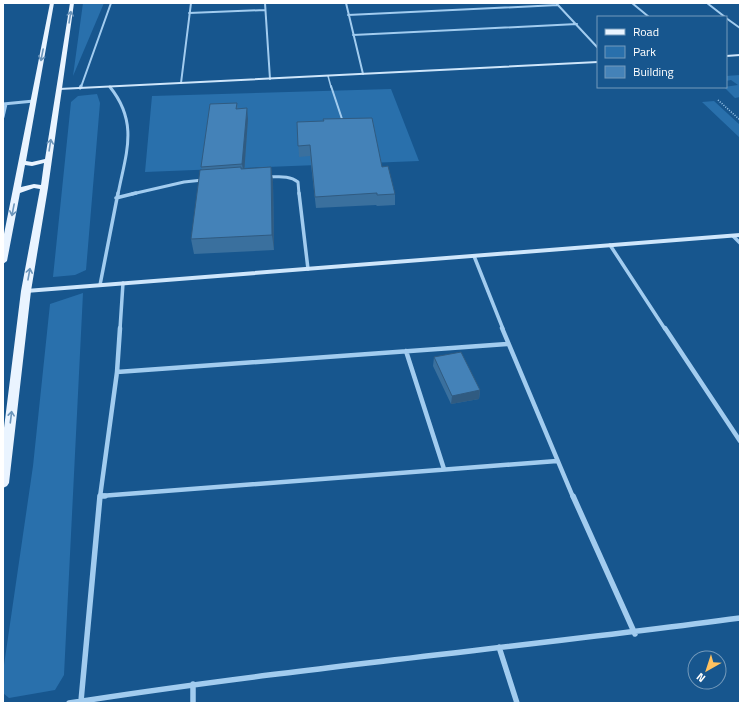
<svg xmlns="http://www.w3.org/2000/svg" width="743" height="706" font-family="'Titillium Web',sans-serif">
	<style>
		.green { fill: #2970ac }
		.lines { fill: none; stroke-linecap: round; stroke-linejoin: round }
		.path { stroke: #a2ccef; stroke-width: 1.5; stroke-dasharray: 1 1.5; stroke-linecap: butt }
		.lane-far1 { stroke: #a2ccef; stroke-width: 1.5 }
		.lane { stroke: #a2ccef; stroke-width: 2 }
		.street-far4 { stroke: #a2ccef; stroke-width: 2 }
		.street-far3 { stroke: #a2ccef; stroke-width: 3 }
		.street-far2 { stroke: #a2ccef; stroke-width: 3.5 }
		.street-far1 { stroke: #a2ccef; stroke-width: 4.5 }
		.street { stroke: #a2ccef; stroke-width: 5.5 }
		.secondary { fill: #cfe6fb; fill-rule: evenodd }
		.primary { fill: #eaf4ff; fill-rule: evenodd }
		.wall { fill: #3a709e }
		.shaded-wall { fill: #305b81 }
		.building { fill: #4482b8; stroke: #305b81 }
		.oneway { stroke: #6b95bb }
	</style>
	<rect width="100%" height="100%" fill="#17568e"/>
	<path class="green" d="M 83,3 L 104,3 L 73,76 Z
		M 740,75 L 740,97 L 735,98 L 724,87 L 738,85 L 731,80 L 726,81 L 726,76 Z
		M 391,89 L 419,161 L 145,172 L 152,96 Z
		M 97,94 L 100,103 L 86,270 L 75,275 L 53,277 L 71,102 L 78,96 Z
		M 714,101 L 740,125 L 740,138 L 702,102 Z
		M 83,293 L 64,675 L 55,690 L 9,698 L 3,693 L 3,672 L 33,466 L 50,304 Z"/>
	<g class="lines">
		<path class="path" d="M 718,100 L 740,120"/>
		<path class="lane-far1" d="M 328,76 L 331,87"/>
		<path class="lane" d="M 331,86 L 342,119"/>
		<path class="street-far4" d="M 265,3 L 270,79
			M 346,3 L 363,74
			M 632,3 L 649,17
			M 707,3 L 725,17
			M 557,4 L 598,48
			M 189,13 L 265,10
			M 348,15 L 558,5
			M 726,18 L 740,28
			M 353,35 L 577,24
			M 181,83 L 191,3
			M 81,87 L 111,3"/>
		<path class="street-far3" d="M 110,87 C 139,123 126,153 118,194
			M 80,88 L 81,86
			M 3,104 L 34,101
			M 3,117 L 6,104
			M 268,177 C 279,177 289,175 298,182 L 299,194
			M 132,194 L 184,182 L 203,180"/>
		<path class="street-far2" d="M 299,193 L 308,269
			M 116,198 L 136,193
			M 733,236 L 740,243
			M 610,245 L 665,329
			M 474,256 L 503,329
			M 100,285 L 118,193
			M 120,329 L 123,283"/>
		<path class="street-far1" d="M 502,328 L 573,497
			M 665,328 L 740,441
			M 406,351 L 444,469
			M 117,372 L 507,344
			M 100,496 L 557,461
			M 100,497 L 117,372 L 120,328"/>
		<path class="street" d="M 100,496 L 105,496
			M 573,496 L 635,634
			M 499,647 L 517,703
			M 193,684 L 193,703
			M 81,701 L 100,496
			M 69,703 C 292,668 516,648 740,618"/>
		<path class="secondary" d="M 740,54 L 740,56 L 726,57 L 726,55 Z
			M 598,61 L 598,63 L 59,90 L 57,89 L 59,88 Z
			M 740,233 L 740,237 L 26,293 L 22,291 L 26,289 Z"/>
		<path class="primary" d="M 50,3 L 54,3 L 26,161 L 32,162 L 45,159 L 70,3 L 74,3 L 48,188 L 31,291 L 9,483 L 7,486 L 3,488 L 3,436 L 21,291 L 40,189 L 34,188 L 20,193 L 7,261 L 3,264 L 3,239 ZM 44,163 L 41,185 L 34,184 L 21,187 L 25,165 L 32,166 Z"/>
	</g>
	<path class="wall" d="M 237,103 L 238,109 L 248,119 L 244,169 L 271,167 L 273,182 L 274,250 L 194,254 L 191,239 L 202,170 L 201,167 Z
		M 297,122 L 382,167 L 395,194 L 395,205 L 377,206 L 376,205 L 316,208 L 310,156 L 299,157 Z
		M 434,357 L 480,390 L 479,399 L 451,404 L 433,366 Z"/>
	<path class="shaded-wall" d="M 247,108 L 248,119 L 244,175 L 242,164 Z
		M 271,167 L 273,182 L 274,250 L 272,235 Z
		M 480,390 L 479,399 L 451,404 L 452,396 Z"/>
	<path class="building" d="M 237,103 L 236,109 L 247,108 L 242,164 L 201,167 L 210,104 Z
		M 372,118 L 382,167 L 388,166 L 395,194 L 377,195 L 377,193 L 315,197 L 310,145 L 298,146 L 297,122 L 324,121 L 323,119 Z
		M 241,167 L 241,169 L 271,167 L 272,235 L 191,239 L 200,170 Z
		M 461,352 L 480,390 L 452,396 L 434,357 Z"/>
	<defs><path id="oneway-shaft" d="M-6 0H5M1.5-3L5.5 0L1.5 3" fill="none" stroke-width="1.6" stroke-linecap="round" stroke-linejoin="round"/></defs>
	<g class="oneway">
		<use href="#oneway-shaft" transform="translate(70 17) rotate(-81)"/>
		<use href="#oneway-shaft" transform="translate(42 55) rotate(101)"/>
		<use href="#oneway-shaft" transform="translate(50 145) rotate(-81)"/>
		<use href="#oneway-shaft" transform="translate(13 210) rotate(101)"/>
		<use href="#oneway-shaft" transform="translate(29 274) rotate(-80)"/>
		<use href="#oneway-shaft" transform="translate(11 417) rotate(-83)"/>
	</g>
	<rect width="743" height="706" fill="none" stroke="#ffffff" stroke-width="8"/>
	<rect x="597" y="16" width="130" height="72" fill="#17568e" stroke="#749abb"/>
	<rect x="605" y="29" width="20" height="6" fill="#eaf4ff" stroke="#749abb"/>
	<text x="633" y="36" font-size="12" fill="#ffffff">Road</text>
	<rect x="605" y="46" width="20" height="12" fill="#2970ac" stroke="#749abb"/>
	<text x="633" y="56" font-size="12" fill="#ffffff">Park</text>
	<rect x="605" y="66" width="20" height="12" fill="#4482b8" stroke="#749abb"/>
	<text x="633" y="76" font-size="12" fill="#ffffff">Building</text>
	<g transform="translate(707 670) rotate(219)"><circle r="19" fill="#17568e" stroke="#749abb"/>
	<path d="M0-3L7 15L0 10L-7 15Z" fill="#ffc260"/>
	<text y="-6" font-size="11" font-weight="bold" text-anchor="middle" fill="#ffffff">N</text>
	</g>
</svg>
